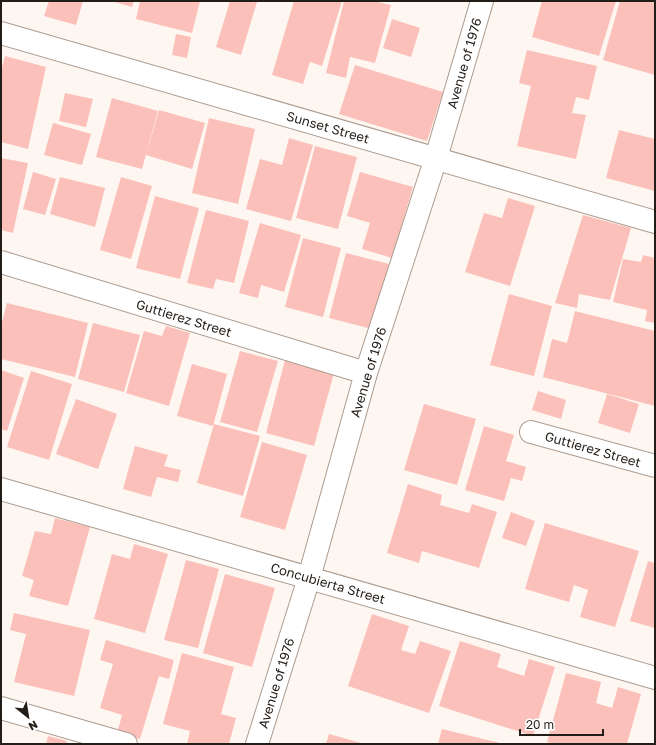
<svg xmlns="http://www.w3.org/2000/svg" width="656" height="745" font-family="'Golos Text',sans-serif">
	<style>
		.building { fill: #fcc0ba }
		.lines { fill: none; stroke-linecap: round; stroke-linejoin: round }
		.minor-casing { stroke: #ac9b8e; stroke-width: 24 }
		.minor { stroke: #fff; stroke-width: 22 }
		.labels { text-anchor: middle; stroke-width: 4; stroke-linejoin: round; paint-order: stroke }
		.street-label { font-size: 13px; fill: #231d18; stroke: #fff }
	</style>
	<rect width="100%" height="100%" fill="#fef7f1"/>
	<path class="building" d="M 49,1 L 83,1 L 76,25 L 44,16 Z
		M 111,1 L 134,1 L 132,7 Z
		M 140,1 L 200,1 L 192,33 L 136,19 Z
		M 230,1 L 257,2 L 241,55 L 216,47 Z
		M 294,1 L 342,1 L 322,66 L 310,62 L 303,84 L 272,75 Z
		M 344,1 L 374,1 L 391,5 L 375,63 L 350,57 L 346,78 L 326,73 Z
		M 542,1 L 616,1 L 599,56 L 532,37 Z
		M 620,1 L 655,1 L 655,75 L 603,60 Z
		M 392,19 L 420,28 L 411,57 L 383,48 Z
		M 176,34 L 191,37 L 187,58 L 172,55 Z
		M 527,50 L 597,66 L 589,100 L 576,97 L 572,113 L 586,115 L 576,159 L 517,146 L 531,86 L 519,83 Z
		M 5,56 L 46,67 L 28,149 L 1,142 L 1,71 Z
		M 355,65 L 443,92 L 427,141 L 339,114 Z
		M 65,93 L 93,99 L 86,127 L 59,121 Z
		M 112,98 L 158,111 L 142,169 L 96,157 Z
		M 159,110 L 205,123 L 192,169 L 146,155 Z
		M 209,118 L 255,129 L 238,204 L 192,193 Z
		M 53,123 L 91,134 L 82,165 L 44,155 Z
		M 619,130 L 655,139 L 655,191 L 606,178 Z
		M 289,138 L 313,145 L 291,221 L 246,209 L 260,159 L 282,165 Z
		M 315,146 L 357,157 L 338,229 L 296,218 Z
		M 1,158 L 28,163 L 13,233 L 1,230 Z
		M 33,172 L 56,179 L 45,215 L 23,209 Z
		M 360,172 L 413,187 L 392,258 L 362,249 L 370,223 L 347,216 Z
		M 60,177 L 105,188 L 95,227 L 50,214 Z
		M 121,177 L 152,186 L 131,259 L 100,250 Z
		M 155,196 L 199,208 L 180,279 L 136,268 Z
		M 508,198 L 535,206 L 510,286 L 465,272 L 484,213 L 502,218 Z
		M 206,210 L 249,221 L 234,283 L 216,279 L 213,289 L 187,283 Z
		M 583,215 L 631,228 L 610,300 L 579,294 L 577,308 L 555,303 Z
		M 260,223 L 301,235 L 284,292 L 261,285 L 258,298 L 239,293 Z
		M 303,238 L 341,248 L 323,317 L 285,307 Z
		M 346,253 L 389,264 L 372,329 L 329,318 Z
		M 643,255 L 655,258 L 655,323 L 645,321 L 647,310 L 613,302 L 623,259 L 641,262 Z
		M 509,294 L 552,306 L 534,376 L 490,365 Z
		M 7,303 L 88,323 L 75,377 L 1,359 L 1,326 Z
		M 575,311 L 655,331 L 655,406 L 543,377 L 552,339 L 567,343 Z
		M 93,323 L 140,335 L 124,392 L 78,379 Z
		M 166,326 L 190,333 L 169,406 L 126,393 L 144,331 L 162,336 Z
		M 240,351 L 278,361 L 257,432 L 220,422 Z
		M 285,360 L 334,373 L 314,446 L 266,433 Z
		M 192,364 L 227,374 L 213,426 L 177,416 Z
		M 1,370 L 24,378 L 7,431 L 1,429 Z
		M 31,371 L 72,384 L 49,460 L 7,447 Z
		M 538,391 L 566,400 L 561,419 L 532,410 Z
		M 607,394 L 639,404 L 630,433 L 598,423 Z
		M 76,399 L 117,414 L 98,469 L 56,454 Z
		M 424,404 L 476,419 L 457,485 L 404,470 Z
		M 214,424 L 260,436 L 243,496 L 197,483 Z
		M 484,426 L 514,435 L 506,461 L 526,467 L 522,481 L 511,478 L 504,501 L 465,490 Z
		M 262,442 L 307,455 L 285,530 L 240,517 Z
		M 135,446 L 168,455 L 164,466 L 181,470 L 178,482 L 157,477 L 151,497 L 123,489 Z
		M 408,484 L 442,495 L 440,505 L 469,513 L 472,504 L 497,512 L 479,568 L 422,551 L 419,563 L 387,553 Z
		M 511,512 L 535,521 L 526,546 L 502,538 Z
		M 55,518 L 90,527 L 68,606 L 29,596 L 34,580 L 22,576 L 35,531 L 51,534 Z
		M 545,523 L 639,551 L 615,627 L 580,617 L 588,590 L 574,585 L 569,602 L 525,589 Z
		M 134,544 L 168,554 L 145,633 L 94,619 L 112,554 L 130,559 Z
		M 186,560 L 219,569 L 198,648 L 164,640 Z
		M 648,561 L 655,563 L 655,628 L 630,621 Z
		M 225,574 L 275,588 L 252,667 L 203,653 Z
		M 14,613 L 90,630 L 74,696 L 14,682 L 26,634 L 10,630 Z
		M 372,614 L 409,626 L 401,650 L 415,654 L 420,641 L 451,651 L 429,713 L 348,686 Z
		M 106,640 L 174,660 L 169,679 L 159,676 L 140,739 L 117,733 L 122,715 L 100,708 L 113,664 L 100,660 Z
		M 460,641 L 501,654 L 497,667 L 524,676 L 529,659 L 555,667 L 533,736 L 439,706 Z
		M 182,653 L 234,667 L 221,714 L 236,718 L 229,744 L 187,744 L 190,731 L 163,724 Z
		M 566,673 L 601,682 L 596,703 L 612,708 L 618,687 L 641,694 L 627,744 L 555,744 L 547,742 Z
		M 442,729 L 500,743 L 500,744 L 438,744 Z
		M 329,734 L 365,744 L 326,744 Z
		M 48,736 L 67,741 L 66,744 L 46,744 Z"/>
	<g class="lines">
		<defs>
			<path id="minor" d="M 1,33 L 655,222
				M 1,262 L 366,373
				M 531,432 L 655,466
				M 1,489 L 655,678
				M 1,708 L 126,744
				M 257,744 L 309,578 L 366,373 L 436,158 L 482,1"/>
		</defs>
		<use href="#minor" class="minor-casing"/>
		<use href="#minor" class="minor"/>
	</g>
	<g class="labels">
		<g class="street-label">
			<text transform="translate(464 63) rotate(-74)" y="5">Avenue of 1976</text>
			<text transform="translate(328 127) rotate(16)" y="5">Sunset Street</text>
			<text transform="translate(184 318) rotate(17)" y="5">Guttierez Street</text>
			<text transform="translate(368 372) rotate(-73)" y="5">Avenue of 1976</text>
			<text transform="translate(593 449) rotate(16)" y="5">Guttierez Street</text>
			<text transform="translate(328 583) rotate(16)" y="5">Concubierta Street</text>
			<text transform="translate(276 683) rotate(-73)" y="5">Avenue of 1976</text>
		</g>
	</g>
	<rect width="656" height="745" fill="none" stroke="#231d18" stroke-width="4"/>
	<g transform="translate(28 717) rotate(150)" stroke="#ffffff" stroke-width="3" paint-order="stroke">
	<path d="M0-3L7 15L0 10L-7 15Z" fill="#231d18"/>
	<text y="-6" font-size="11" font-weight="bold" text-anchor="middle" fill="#231d18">N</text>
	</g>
	<path d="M520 729v6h83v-6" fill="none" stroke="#231d18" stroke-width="2"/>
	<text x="526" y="729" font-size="12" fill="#231d18" stroke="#ffffff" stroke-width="3" paint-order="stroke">20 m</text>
</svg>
